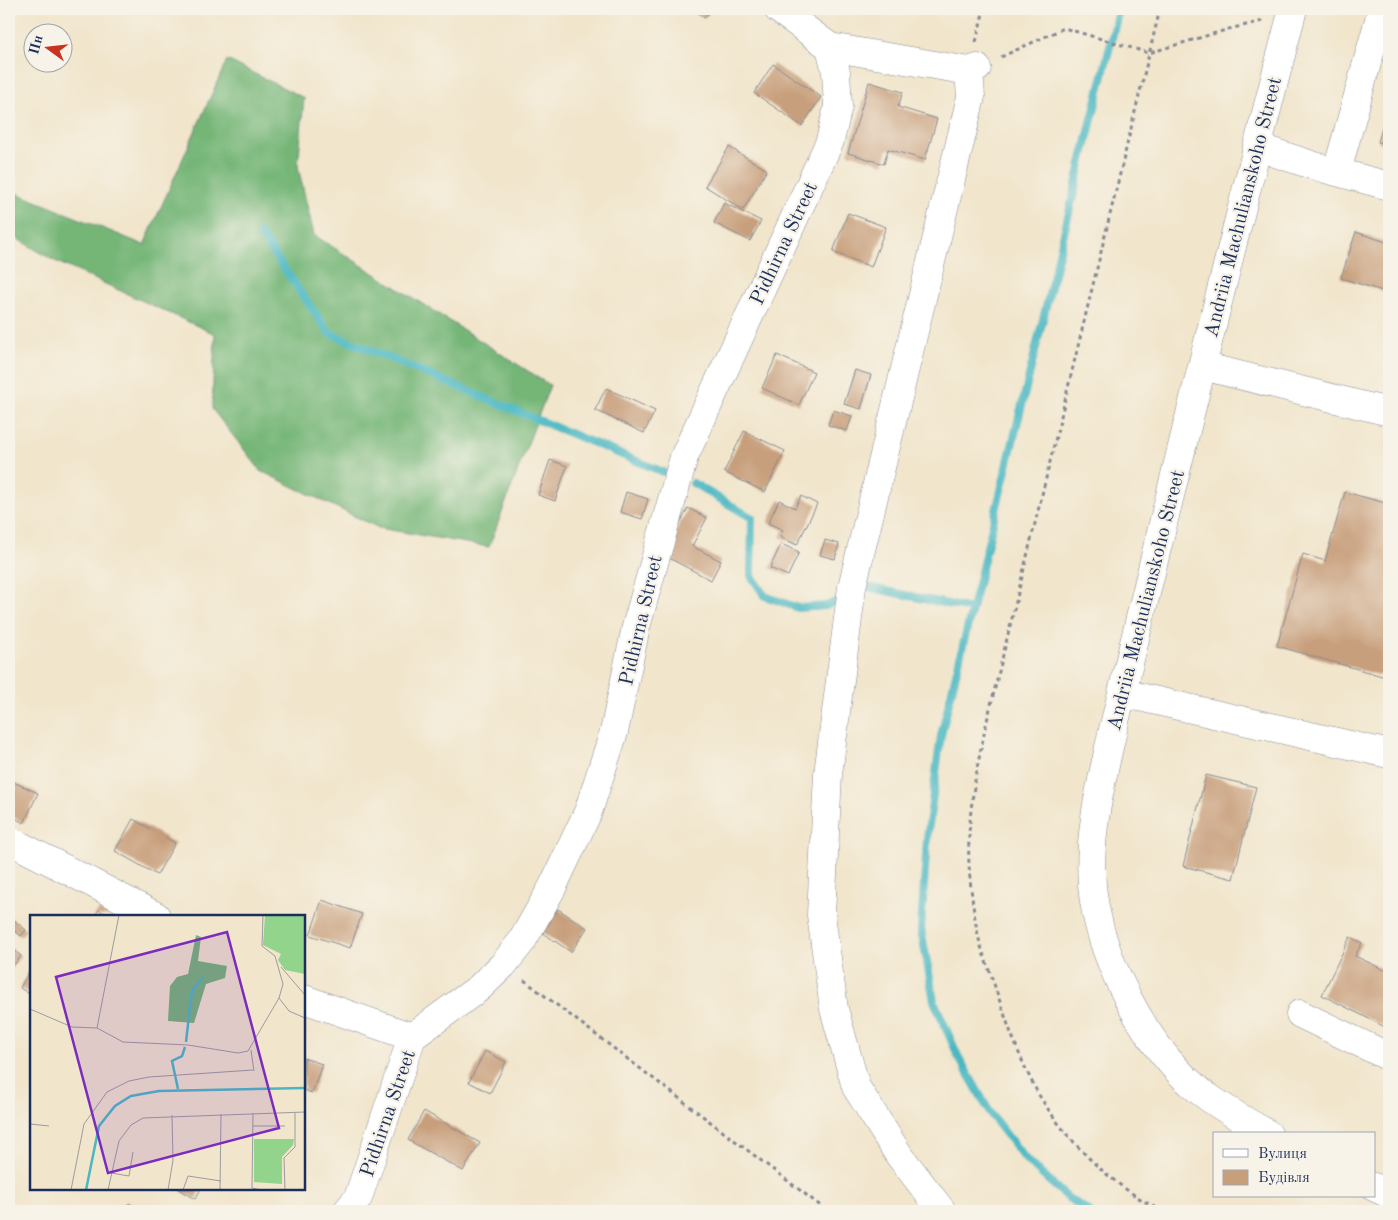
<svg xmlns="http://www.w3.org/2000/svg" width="1398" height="1220" font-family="'Old Standard TT',serif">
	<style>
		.forest { fill: #75b677; stroke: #48726a }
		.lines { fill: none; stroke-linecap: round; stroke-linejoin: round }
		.stream { stroke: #49b8c3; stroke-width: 8 }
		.building { fill: #c89f7b }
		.minor-casing { stroke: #868a94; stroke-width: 29 }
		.path { stroke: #868a94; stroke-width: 3; stroke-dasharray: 4 4; stroke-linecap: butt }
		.minor { stroke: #fff; stroke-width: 28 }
		.labels { text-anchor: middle; stroke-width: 4.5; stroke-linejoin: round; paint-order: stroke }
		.street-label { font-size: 20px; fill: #1b2f5e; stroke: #f7f3e8 }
		.inset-river { fill: none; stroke: #49b8c3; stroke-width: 2.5 }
		.inset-road { fill: none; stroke: #9b9c9f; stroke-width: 1 }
		.view { fill: #7b2cbf; fill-opacity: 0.15; stroke: #7b2cbf; stroke-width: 2.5 }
		.inset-edge { fill: none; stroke: #1b2f5e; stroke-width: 2.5 }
	</style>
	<rect width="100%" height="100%" fill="#f7f3e8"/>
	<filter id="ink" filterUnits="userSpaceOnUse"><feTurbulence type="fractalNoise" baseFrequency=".02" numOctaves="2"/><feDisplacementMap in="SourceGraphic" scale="10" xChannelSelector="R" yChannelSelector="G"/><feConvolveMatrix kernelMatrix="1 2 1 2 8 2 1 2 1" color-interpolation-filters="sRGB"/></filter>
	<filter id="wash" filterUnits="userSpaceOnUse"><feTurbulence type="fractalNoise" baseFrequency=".0096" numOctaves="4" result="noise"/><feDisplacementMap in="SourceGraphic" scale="20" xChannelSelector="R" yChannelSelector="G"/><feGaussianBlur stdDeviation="1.12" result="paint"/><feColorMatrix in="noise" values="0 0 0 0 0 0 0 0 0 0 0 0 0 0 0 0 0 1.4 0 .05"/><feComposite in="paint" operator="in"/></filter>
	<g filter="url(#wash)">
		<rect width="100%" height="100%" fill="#f1e5cb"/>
		<path class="forest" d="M 227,60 L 304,98 L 298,167 L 314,235 L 550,385 L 489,547 L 379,528 L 261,471 L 212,409 L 215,334 L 55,261 L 9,234 L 9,190 L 144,245 Z"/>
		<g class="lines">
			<path class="stream" d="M 260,234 L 329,333 L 663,472
				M 693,483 L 752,518 L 751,576 L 765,596 L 798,608 L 826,606 L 845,597
				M 857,590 L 863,586 L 971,609
				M 1089,1211 L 1068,1198 L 1027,1161 L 992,1116 L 958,1056 L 934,1001 L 921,929 L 927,839 L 941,735 L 1119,9"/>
		</g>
		<g id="blocks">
			<path class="building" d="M 694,9 L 713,9 L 704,18 Z
				M 773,64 L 821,97 L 802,126 L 754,93 Z
				M 869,82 L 903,92 L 898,107 L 937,119 L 925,160 L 888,149 L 884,164 L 848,153 Z
				M 1389,103 L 1389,145 L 1378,142 Z
				M 729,147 L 767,170 L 743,210 L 705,186 Z
				M 724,203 L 761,221 L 750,241 L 714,223 Z
				M 848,213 L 886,227 L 871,267 L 833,252 Z
				M 1356,232 L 1389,243 L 1389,293 L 1341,278 Z
				M 777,355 L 814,372 L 799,405 L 762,388 Z
				M 855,370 L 871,375 L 861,409 L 844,404 Z
				M 606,388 L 655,411 L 644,433 L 595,410 Z
				M 833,410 L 852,416 L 847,431 L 828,425 Z
				M 744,431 L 785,451 L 765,492 L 724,472 Z
				M 550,460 L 567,466 L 555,501 L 538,495 Z
				M 626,492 L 648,499 L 642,519 L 620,512 Z
				M 1345,492 L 1389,504 L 1389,678 L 1277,646 L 1303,554 L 1325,561 Z
				M 801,496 L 817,504 L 797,545 L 780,537 L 783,530 L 768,523 L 779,500 L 795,508 Z
				M 688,508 L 707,518 L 692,546 L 721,561 L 711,580 L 663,555 Z
				M 825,540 L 839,544 L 835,559 L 820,555 Z
				M 781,544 L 799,552 L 788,576 L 770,568 Z
				M 1206,775 L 1256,787 L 1233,879 L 1183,866 Z
				M 9,780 L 38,793 L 24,823 L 9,815 Z
				M 133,819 L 175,843 L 157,875 L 115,851 Z
				M 322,900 L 362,914 L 350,948 L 310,935 Z
				M 558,909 L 587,928 L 571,952 L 543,933 Z
				M 99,910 L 109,916 L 94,916 Z
				M 9,916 L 26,930 L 21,936 L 9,926 Z
				M 1350,937 L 1362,943 L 1355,956 L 1389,972 L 1389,1029 L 1322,995 Z
				M 9,946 L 21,956 L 9,971 Z
				M 29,971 L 31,973 L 31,995 L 20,988 Z
				M 485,1051 L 506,1062 L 490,1093 L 469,1082 Z
				M 304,1058 L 322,1064 L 312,1093 L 304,1090 Z
				M 424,1111 L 480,1143 L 463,1171 L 408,1140 Z
				M 178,1189 L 201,1189 L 195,1199 Z
				M 129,1203 L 142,1211 L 123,1211 Z"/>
		</g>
	</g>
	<g filter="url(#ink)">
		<use href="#blocks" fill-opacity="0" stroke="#868a94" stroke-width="1"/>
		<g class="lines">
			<defs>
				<path id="minor" d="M 830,47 L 969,71 L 977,68
					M 1257,147 L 1318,167 L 1389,186
					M 1337,171 L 1382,9
					M 1202,366 L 1389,412
					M 1122,693 L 1389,754
					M 9,840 L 156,916
					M 304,999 L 412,1037
					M 1300,1014 L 1389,1057
					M 1268,1134 C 1245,1121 1222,1108 1201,1092 C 1145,1048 1098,955 1092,885 C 1088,833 1101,784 1112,734 C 1124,684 1136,635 1148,585 C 1195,393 1243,200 1293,9
					M 1374,1187 L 1389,1194
					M 347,1211 L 358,1198 L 412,1037 L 479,988 L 503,965 L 522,941 L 552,888 L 588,812 L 614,732 L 636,627 L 684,457 L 830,141 L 838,106 L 836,72 L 830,47 L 778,9
					M 942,1211 L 899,1155 L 856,1087 L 834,1009 L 821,915 L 828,774 L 852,587 L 971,97 L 969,71"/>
			</defs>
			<use href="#minor" class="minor-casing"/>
			<path class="path" d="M 1160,9 L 986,725 C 975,775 965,827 970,879 C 972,898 975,925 980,943 C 985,960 992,977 997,993 C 1009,1028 1021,1063 1039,1095 C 1068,1143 1112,1186 1162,1211
				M 976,42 L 984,9
				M 1001,57 L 1064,28 L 1149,53 L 1229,29 L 1263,21
				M 524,980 L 826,1210 L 836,1211"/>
			<use href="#minor" class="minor"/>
		</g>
	</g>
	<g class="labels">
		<g class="street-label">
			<text transform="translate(1242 207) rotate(-76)" y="7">Andriia Machulianskoho Street</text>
			<text transform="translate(783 243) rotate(-65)" y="7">Pidhirna Street</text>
			<text transform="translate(1145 600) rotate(-76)" y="7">Andriia Machulianskoho Street</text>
			<text transform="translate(640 620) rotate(-77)" y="7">Pidhirna Street</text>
			<text transform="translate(387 1113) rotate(-71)" y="7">Pidhirna Street</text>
		</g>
	</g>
	<g transform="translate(30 915)">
		<rect width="275" height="275" fill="#f1e5cb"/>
		<path d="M 235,0 L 275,0 L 275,59 L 255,55 L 248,45 L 251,39 L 233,30 ZM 224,224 L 264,224 L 263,230 L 252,242 L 252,269 L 224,267 Z" fill="#92d48b"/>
		<path d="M 166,20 L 171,22 L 168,46 L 197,51 L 195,63 L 176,69 L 164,108 L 138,106 L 140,71 L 147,62 L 158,59 Z" fill="#75b677"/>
		<path class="inset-river" d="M 156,127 L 162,75 L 174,62M 148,174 L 142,146 L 152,141 L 155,132M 56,275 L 69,211 L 85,191 L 101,181 L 129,176 L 275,173"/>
		<path class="inset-road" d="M 251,52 L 275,80M 249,83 L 259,96 L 275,103M 0,94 L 42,112 L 67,113 L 93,127 L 158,130 L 208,138 L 218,136 L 249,83 L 253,69 L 245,41 L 232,31 L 233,0M 67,113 L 89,0M 221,135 L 224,156M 223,198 L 222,273 L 231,275M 0,209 L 19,211M 223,211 L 255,211M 81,258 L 99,261 L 103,237M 41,275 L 54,209 L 77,177 L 99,166 L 119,162 L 223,155M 78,275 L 89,226 L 101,210 L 113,203 L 275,197M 138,275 L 143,245 L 142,200M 153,275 L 158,261 L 191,266M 190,275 L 191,199M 255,275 L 254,243 L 265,232 L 265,198"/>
		<path class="view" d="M 197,17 L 249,213 L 78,258 L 26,62 Z"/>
		<rect width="275" height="275" class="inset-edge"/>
	</g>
	<rect width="1398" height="1220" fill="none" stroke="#f7f3e8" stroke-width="30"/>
	<rect x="1213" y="1132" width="162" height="65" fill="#f7f3e8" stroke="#9fa5b1"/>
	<rect x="1223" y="1149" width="25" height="8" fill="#ffffff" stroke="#9fa5b1"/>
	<text x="1258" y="1158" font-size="15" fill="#1b2f5e">Вулиця</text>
	<rect x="1223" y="1170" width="25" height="15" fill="#c89f7b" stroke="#9fa5b1"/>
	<text x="1258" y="1182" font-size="15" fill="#1b2f5e">Будівля</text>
	<g transform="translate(48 48) rotate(285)"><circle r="24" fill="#f7f3e8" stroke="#9fa5b1"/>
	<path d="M0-4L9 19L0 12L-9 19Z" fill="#c8321e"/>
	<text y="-8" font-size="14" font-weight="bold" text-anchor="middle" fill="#1b2f5e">Пн</text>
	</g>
</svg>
